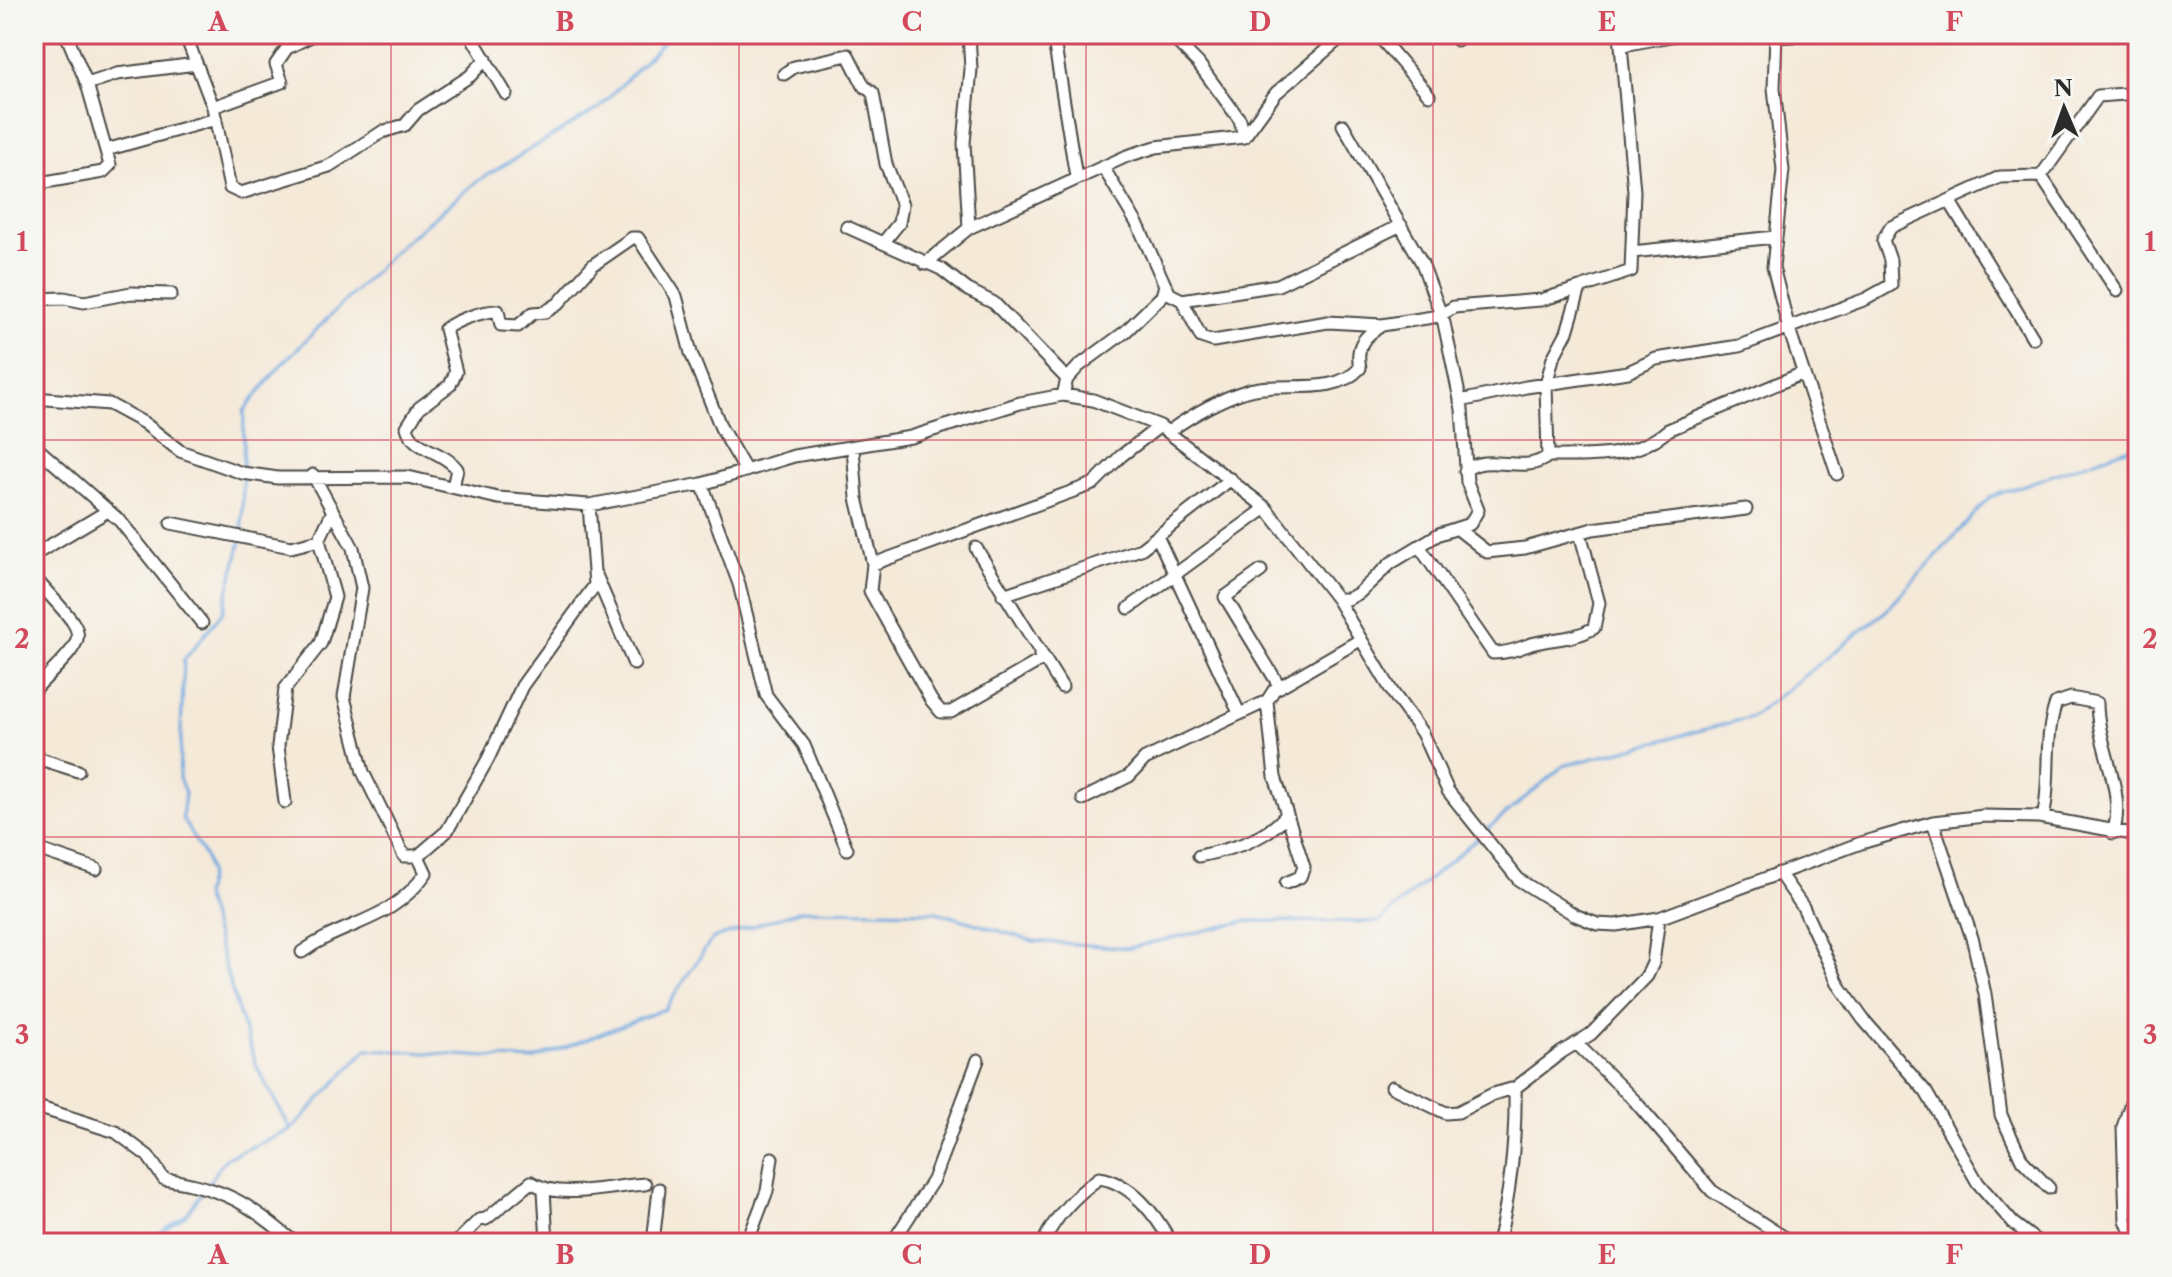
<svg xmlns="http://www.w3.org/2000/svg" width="2172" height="1277" font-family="'Libre Caslon Text',serif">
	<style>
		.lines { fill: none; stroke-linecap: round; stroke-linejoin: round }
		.stream { stroke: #71a9e0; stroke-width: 3 }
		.minor-casing { stroke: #494845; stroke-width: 15 }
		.minor { stroke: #fff; stroke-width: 11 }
		.grid { fill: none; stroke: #d1495b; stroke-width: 2; stroke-opacity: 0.55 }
		.neatline { fill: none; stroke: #d1495b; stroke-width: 3 }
		.grid-label { font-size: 26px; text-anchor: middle; font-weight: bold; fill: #d1495b }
	</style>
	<rect width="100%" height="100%" fill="#f6f6f2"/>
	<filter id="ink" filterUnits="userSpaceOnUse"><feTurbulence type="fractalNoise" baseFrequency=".0125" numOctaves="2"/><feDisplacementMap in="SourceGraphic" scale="16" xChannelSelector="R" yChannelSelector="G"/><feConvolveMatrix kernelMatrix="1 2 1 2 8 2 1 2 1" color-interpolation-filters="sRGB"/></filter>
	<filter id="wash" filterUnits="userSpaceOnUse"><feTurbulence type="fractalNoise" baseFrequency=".006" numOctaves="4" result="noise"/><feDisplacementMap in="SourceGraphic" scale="32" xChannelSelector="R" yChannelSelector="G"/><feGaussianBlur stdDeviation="1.8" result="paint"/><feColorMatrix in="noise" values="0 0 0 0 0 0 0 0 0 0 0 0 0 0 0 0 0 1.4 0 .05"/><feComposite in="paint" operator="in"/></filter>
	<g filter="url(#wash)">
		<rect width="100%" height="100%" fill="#f5e9d8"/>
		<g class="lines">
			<path class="stream" d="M 243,470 L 244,411 L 280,366 L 402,244 L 476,182 L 599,108 L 671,34
				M 242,534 L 243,477
				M 241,541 L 223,612 L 184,660 L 179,778 L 185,793 L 182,818 L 206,859 L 209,874 L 204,895 L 238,1011 L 257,1067 L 291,1130
				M 1484,832 L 1563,766 L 1752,717 L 1886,611 L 1990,497 L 2138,445
				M 207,1185 L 226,1158 L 291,1130 L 367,1049 L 532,1060 L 665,1009 L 712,939 L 802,910 L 937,912 L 1033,941 L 1129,948 L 1246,921 L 1378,922 L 1479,837
				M 145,1243 L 186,1215 L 203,1191"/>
		</g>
	</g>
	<g filter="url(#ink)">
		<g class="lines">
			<defs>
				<path id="minor" d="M 185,34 L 213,107 L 230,188 L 241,193 L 329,166 L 382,132 L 405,125 L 418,110 L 470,76 L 486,59
					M 470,34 L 506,94
					M 969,34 L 971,69 L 964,143 L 969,228
					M 1053,34 L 1076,177
					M 1169,34 L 1198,63 L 1240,120 L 1244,137
					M 1377,34 L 1429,95
					M 1451,34 L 1457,40
					M 1776,34 L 1774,88 L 1783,170 L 1773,267 L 1789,329 L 1837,474
					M 1776,37 L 1822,34
					M 1624,45 L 1681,34
					M 784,74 L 794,67 L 848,55 L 864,86 L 873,93 L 886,164 L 902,205 L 899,223 L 883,243
					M 87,84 L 117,74 L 196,64
					M 213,107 L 282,82 L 276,64 L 287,48 L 315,34
					M 1244,137 L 1276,93 L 1345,34
					M 106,150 L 216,119
					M 2041,176 L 2117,291
					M 34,184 L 103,172 L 110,165 L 87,84 L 66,34
					M 1950,202 L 2033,338
					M 847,227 L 941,269 L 968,290 L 994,303 L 1067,379
					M 1632,252 L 1775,237
					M 925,264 L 969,228 L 1127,156 L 1156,147 L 1244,137
					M 1165,285 L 1170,294 L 1182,300 L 1201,337 L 1213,341 L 1328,322 L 1382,325 L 1439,316 L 1454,307 L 1541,300 L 1580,288
					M 34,299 L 64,298 L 84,302 L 131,293 L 171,294
					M 1182,300 L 1278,285 L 1401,225
					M 1063,395 L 1067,379 L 1079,366 L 1125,332 L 1162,296 L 1165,285 L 1139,227 L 1103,167
					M 34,398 L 109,404 L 144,423 L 180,451 L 242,473 L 278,478 L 408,477 L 498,498 L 589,505 L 702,484 L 794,456 L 911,437 L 1020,403 L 1063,395 L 1093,400 L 1160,426 L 1266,508 L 1337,599 L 1393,693 L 1422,733 L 1448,791 L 1519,880 L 1575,915 L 1597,924 L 1616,925 L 1659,918 L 1861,843 L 1933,822 L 1984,816 L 2039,817 L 2138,835
					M 1460,401 L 1526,387 L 1628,372 L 1656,359 L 1739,346 L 1866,299 L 1891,285 L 1890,260 L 1883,240 L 1891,227 L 2000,177 L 2041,176 L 2098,96 L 2138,93
					M 1168,432 C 1192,415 1217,400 1246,391 C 1282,380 1333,398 1360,368 C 1355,346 1364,336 1382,325
					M 34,438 L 38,463 L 34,466
					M 853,448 L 857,498 L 873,564 L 870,591 L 931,700 L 941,712 L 951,712 L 1041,660 L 1040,655
					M 38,449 L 120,521 L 202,623
					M 1548,456 C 1590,456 1635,459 1668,430 L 1803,373
					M 1465,471 C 1487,451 1525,476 1548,456 L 1546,385 L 1553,358 L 1567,332 L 1580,288 L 1631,271 L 1634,191 L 1620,34
					M 313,475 L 353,548 L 362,588 L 344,697 L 363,772 L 404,856 L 418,856 L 447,831 L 488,759 L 522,686 L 595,585 L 589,505
					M 702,484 L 739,584 L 766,695 L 804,745 L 847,849
					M 453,487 L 457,469 C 443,450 412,450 407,427 L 419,408 L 450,385 L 456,372 L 445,329 C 457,320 482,311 498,311 L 501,325 L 518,326 L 533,313 L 545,312 L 558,304 L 593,265 L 632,238 L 638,238 L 676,296 L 691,353 L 721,428 L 746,471
					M 171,523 L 291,547 L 319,540 L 332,513
					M 1459,530 L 1487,552 L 1525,548 L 1593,529 L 1746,509
					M 1157,536 L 1239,713
					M 1419,546 L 1493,653 C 1508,653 1517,649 1531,644 C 1553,638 1573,640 1594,628 L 1599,603 L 1580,533
					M 976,548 L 1062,687
					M 34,555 L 106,512
					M 873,564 L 1093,484 L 1121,456 L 1160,426
					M 1261,571 L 1225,597 L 1280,687
					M 596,575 L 634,664
					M 34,577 C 89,641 95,628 34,690
					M 1003,595 L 1141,549 L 1231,479
					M 1337,599 L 1348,599 L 1359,593 L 1391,563 L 1439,534 L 1470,524 L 1478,510 L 1467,482 L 1462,409 L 1444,323 L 1422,263 L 1343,125
					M 1129,608 L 1266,508
					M 34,757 L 78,771
					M 1083,799 L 1129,776 L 1145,759 L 1267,701
					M 285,802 L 278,746 L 285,689 L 321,643 L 335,597 L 319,540
					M 2043,818 C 2052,780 2043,740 2056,703 L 2071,698 L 2097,703 C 2097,745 2127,793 2113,833
					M 1933,822 L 1973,941 L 1985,994 L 2001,1115 L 2022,1160 L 2049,1188
					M 34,848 L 96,869
					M 1199,856 C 1231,849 1265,841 1286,815
					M 1779,873 L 1803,907 L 1839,985 L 1863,1019 L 1926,1092 L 1978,1183 L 2013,1223 L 2039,1243
					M 1286,883 L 1300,877 L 1304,867 L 1275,777 L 1267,701 L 1274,690 L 1360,640
					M 302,952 C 346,920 391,923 426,873 L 418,856
					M 1577,1044 L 1634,1100 L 1712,1191 L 1793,1243
					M 1392,1087 L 1446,1113 L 1458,1112 L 1493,1094 L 1515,1088 L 1562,1052 L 1591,1034 L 1647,976 L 1653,963 L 1659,918
					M 34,1106 L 116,1132 L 148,1156 L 164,1179 C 225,1188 250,1204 295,1243
					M 544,1190 L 547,1243
					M 456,1243 L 479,1220 L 486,1219 L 531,1182 C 560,1201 611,1186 645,1184
					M 653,1243 L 659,1189
					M 747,1243 L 767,1191 L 772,1158
					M 892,1243 L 933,1180 L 978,1060
					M 1043,1243 C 1056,1215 1075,1196 1099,1178 C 1131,1182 1157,1216 1171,1243
					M 1498,1243 C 1511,1190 1516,1142 1515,1088
					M 2135,1243 L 2126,1220 L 2123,1127 L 2138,1082"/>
			</defs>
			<use href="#minor" class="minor-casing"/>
			<use href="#minor" class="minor"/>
		</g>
	</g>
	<path class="grid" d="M 391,34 L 391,1243M 739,34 L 739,1243M 1086,34 L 1086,1243M 1433,34 L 1433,1243M 1781,34 L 1781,1243M 34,440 L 2138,440M 34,837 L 2138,837"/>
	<rect width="2172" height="1277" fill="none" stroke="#f6f6f2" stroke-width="88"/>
	<g transform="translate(2064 108) rotate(358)" stroke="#f6f6f2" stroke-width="6" paint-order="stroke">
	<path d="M0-6L14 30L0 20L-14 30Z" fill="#2b2b2b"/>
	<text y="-12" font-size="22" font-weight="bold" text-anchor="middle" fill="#2b2b2b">N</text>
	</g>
	<rect x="44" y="44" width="2084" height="1189" class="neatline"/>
	<g class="grid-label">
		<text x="218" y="31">A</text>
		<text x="565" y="31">B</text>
		<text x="912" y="31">C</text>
		<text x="1260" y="31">D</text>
		<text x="1607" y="31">E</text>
		<text x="1954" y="31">F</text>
		<text x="22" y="251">1</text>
		<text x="2150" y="251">1</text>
		<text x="22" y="648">2</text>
		<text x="2150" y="648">2</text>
		<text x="22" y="1044">3</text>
		<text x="2150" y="1044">3</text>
		<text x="218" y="1264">A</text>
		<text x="565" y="1264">B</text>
		<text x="912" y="1264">C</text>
		<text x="1260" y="1264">D</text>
		<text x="1607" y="1264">E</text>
		<text x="1954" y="1264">F</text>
	</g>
</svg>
